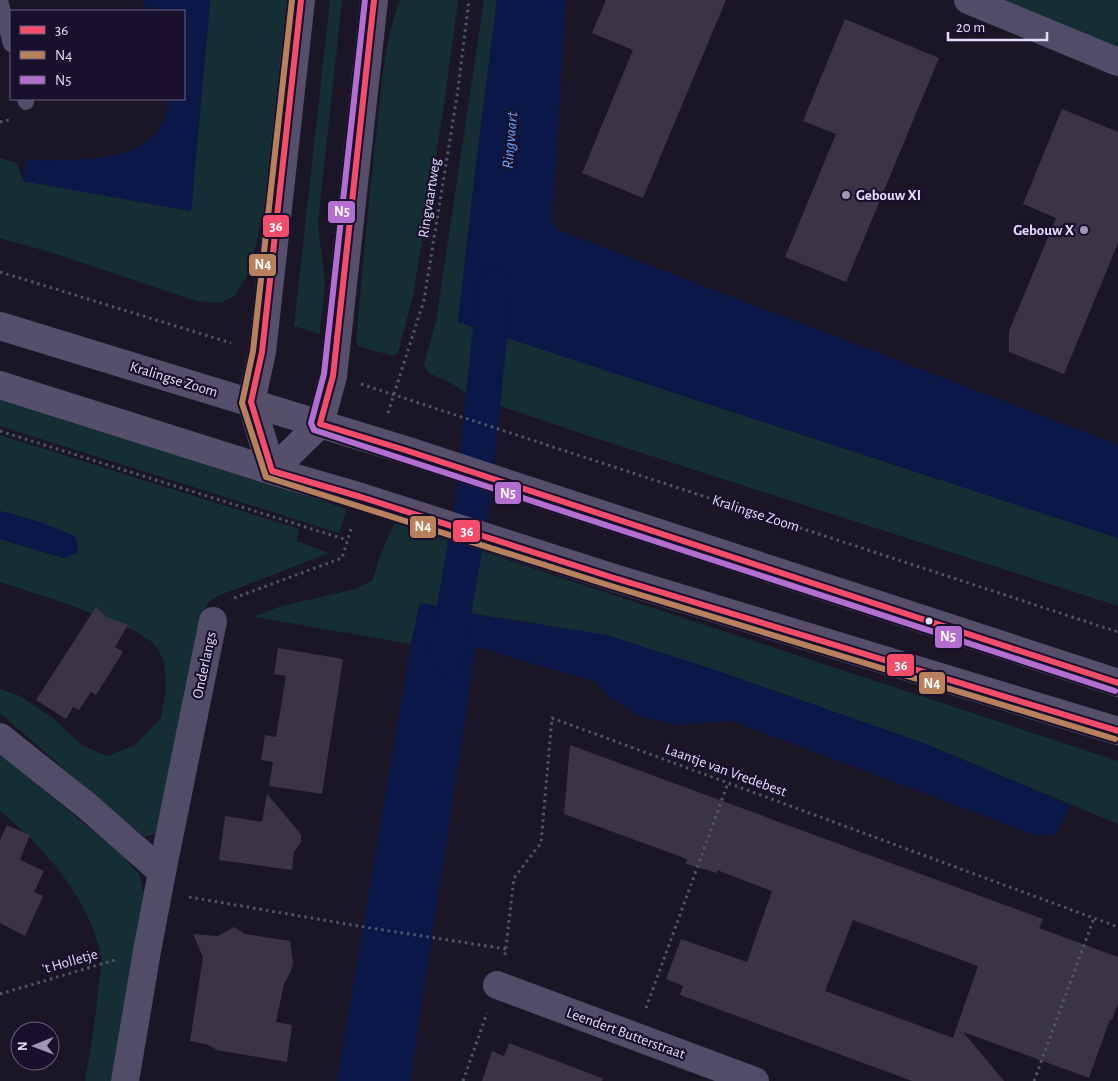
<svg xmlns="http://www.w3.org/2000/svg" width="1118" height="1081" font-family="'Alegreya Sans',sans-serif">
	<style>
		.green { fill: #142e34 }
		.water { fill: #0b1749 }
		.lines { fill: none; stroke-linecap: round; stroke-linejoin: round }
		.canal { stroke: #0b1749; stroke-width: 35 }
		.building { fill: #3b3447; fill-rule: evenodd }
		.path { stroke: #4c5768; stroke-width: 3; stroke-dasharray: 2.5 4; stroke-linecap: butt }
		.service { stroke: #514c67; stroke-width: 16 }
		.minor { stroke: #514c67; stroke-width: 28 }
		.secondary { stroke: #564f6c; stroke-width: 28 }
		.bus-1-casing { stroke: #19102c; stroke-width: 10 }
		.bus-2-casing { stroke: #19102c; stroke-width: 10 }
		.bus-3-casing { stroke: #19102c; stroke-width: 10 }
		.bus-1 { stroke: #f44d6c; stroke-width: 6 }
		.bus-2 { stroke: #b6815c; stroke-width: 6 }
		.bus-3 { stroke: #b36fd0; stroke-width: 6 }
		.poi-dot { fill: #9e96b3; stroke: #19102c; stroke-width: 2 }
		.bus-dot { fill: #e5dbff; stroke: #19102c; stroke-width: 2 }
		.labels { text-anchor: middle; stroke-width: 4.5; stroke-linejoin: round; paint-order: stroke }
		.poi-label { font-size: 15px; font-weight: bold; fill: #e5dbff; stroke: #19102c; text-anchor: start }
		.street-label { font-size: 15px; fill: #e5dbff; stroke: #19102c }
		.water-label { font-size: 16px; font-style: italic; fill: #69a2ff; stroke: #19102c }
		.line-badge { stroke: #19102c; stroke-width: 2 }
		.badge-label { font-size: 14px; text-anchor: middle; font-weight: bold; fill: #fff }
	</style>
	<rect width="100%" height="100%" fill="#1b1626"/>
	<path class="green" d="M 210,0 L 291,0 L 277,149 L 250,271 L 235,296 L 220,303 L 196,301 L 53,253 L 0,238 L 0,158 L 17,163 L 23,181 L 191,211 Z
		M 330,0 L 342,0 L 318,222 C 318,239 323,255 324,272 C 326,292 321,314 320,334 L 294,326 Z
		M 400,0 L 458,0 L 444,106 L 413,296 L 398,352 L 394,356 L 360,347 L 356,343 C 362,271 369,199 377,127 C 382,85 384,40 400,0 Z
		M 484,0 L 497,0 L 476,165 L 458,322 L 1118,538 L 1118,606 L 586,435 L 468,395 L 451,383 L 429,373 L 424,365 L 436,321 Z
		M 992,0 L 1118,0 L 1118,52 Z
		M 0,399 L 347,509 L 339,533 L 0,426 Z
		M 0,435 L 299,529 L 297,541 L 329,553 L 220,595 L 211,600 L 206,606 L 156,833 L 145,837 L 111,810 L 0,713 L 0,689 L 20,696 L 53,718 L 83,746 L 107,756 L 135,745 L 161,718 L 166,689 L 164,661 L 154,643 L 133,630 L 65,603 L 0,582 L 0,539 L 64,558 L 40,522 L 0,511 Z
		M 395,523 L 1118,761 L 1118,824 L 923,743 L 709,668 L 535,623 L 480,615 L 420,603 L 411,644 L 254,617 L 281,606 L 356,589 L 373,580 C 378,560 385,541 395,523 Z
		M 0,754 L 121,854 L 139,874 L 145,898 L 111,1081 L 85,1081 C 91,1048 96,1016 99,983 C 100,974 102,964 101,956 C 90,899 44,847 0,811 Z"/>
	<path class="water" d="M 143,0 L 210,0 L 191,211 L 23,181 L 26,160 C 62,160 134,164 158,131 C 165,122 167,110 169,99 L 184,99 L 184,11 L 156,11 L 154,6 L 145,9 Z
		M 497,0 L 566,0 L 552,218 L 558,230 L 1118,445 L 1118,538 L 458,322 L 476,165 Z
		M 0,511 L 40,522 L 75,536 L 78,545 L 77,553 L 64,558 L 0,539 Z
		M 420,603 L 480,615 L 607,635 L 709,668 L 923,743 L 1070,805 L 1056,835 L 1038,836 L 732,721 L 675,725 L 638,715 L 609,697 L 596,682 L 476,647 L 410,1081 L 337,1081 L 411,644 Z"/>
	<g class="lines">
		<path class="canal" d="M 446,657 L 472,506 L 495,285"/>
	</g>
	<path class="building" d="M 606,0 L 726,0 L 643,198 L 582,173 L 633,50 L 592,33 Z
		M 845,19 L 939,58 L 846,282 L 785,257 L 836,134 L 803,121 Z
		M 1062,109 L 1118,132 L 1118,243 L 1064,374 L 1009,352 L 1009,331 L 1056,218 L 1023,204 Z
		M 96,607 L 107,617 L 128,625 L 115,647 L 123,652 L 96,695 L 91,692 L 79,710 L 73,707 L 66,719 L 36,700 Z
		M 278,648 L 343,659 L 322,794 L 269,786 L 273,762 L 261,760 L 265,735 L 276,737 L 286,676 L 274,674 Z
		M 570,745 L 1043,919 L 1039,928 L 1118,957 L 1118,1004 L 1112,1020 L 1110,1019 L 1089,1078 L 963,1032 L 1004,1081 L 912,1081 L 680,995 L 683,986 L 666,979 L 681,939 L 747,962 L 772,891 L 717,870 L 717,873 L 686,864 L 687,859 L 564,814 ZM 853,920 L 978,966 L 953,1038 L 825,991 Z
		M 267,794 L 299,832 L 301,836 L 301,842 L 294,852 L 292,870 L 219,860 L 225,816 L 262,822 Z
		M 7,825 L 30,835 L 20,860 L 44,871 L 34,892 L 43,896 L 25,936 L 0,923 L 0,840 Z
		M 234,927 L 245,934 L 290,941 L 293,962 L 291,971 L 284,984 L 276,1022 L 292,1025 L 287,1062 L 217,1050 L 206,1044 L 190,1041 L 203,957 L 193,934 L 218,936 Z
		M 509,1043 L 602,1078 L 602,1081 L 482,1081 L 492,1051 L 504,1056 Z"/>
	<g class="lines">
		<path class="path" d="M 0,122 L 9,120
			M 0,272 L 231,343
			M 361,384 L 1118,632
			M 388,413 L 424,300 L 457,96 L 469,0
			M 0,431 L 347,540
			M 234,598 L 342,558 L 352,526
			M 189,897 L 358,926 L 506,949
			M 505,955 L 514,878 L 541,843 L 552,718 L 1118,927
			M 0,994 L 115,960
			M 646,1008 L 728,783
			M 463,1081 L 487,1013
			M 1034,1081 L 1094,918"/>
		<path class="service" d="M 0,0 L 11,44
			M 25,99 L 26,102"/>
		<path class="minor" d="M 968,0 L 1118,62
			M 0,737 L 87,806 L 162,872
			M 497,985 L 755,1081
			M 125,1081 L 147,951 L 162,872 L 213,621"/>
		<path class="secondary" d="M 0,326 L 405,450 L 1118,683
			M 0,385 L 272,471 L 361,497 L 611,577 L 1118,731
			M 272,471 L 320,424 L 333,376 L 374,0
			M 272,471 L 251,402 L 262,352 L 301,0"/>
		<defs>
			<path id="bus-1" d="M 301,0 L 262,352 L 251,402 L 272,471 L 361,497 L 611,577 L 1118,731
				M 374,0 L 333,376 L 320,424 L 405,450 L 1118,683"/>
			<path id="bus-2" d="M 292,0 L 253,351 L 242,403 L 266,477 L 608,585 L 1115,739"/>
			<path id="bus-3" d="M 365,0 L 324,374 L 311,423 L 314,430 L 1115,691"/>
		</defs>
		<use href="#bus-1" class="bus-1-casing"/>
		<use href="#bus-2" class="bus-2-casing"/>
		<use href="#bus-3" class="bus-3-casing"/>
		<use href="#bus-1" class="bus-1"/>
		<use href="#bus-2" class="bus-2"/>
		<use href="#bus-3" class="bus-3"/>
	</g>
	<g class="poi-dot">
		<circle cx="846" cy="195" r="5"/>
		<circle cx="1084" cy="230" r="5"/>
	</g>
	<circle class="bus-dot" cx="929" cy="621" r="4.5"/>
	<g class="labels">
		<g class="poi-label">
			<text x="856" y="200">Gebouw XI</text>
			<text x="1074" y="235" text-anchor="end">Gebouw X</text>
		</g>
		<g class="street-label">
			<text transform="translate(429 198) rotate(-81)" y="5">Ringvaartweg</text>
			<text transform="translate(174 379) rotate(17)" y="5">Kralingse Zoom</text>
			<text transform="translate(756 513) rotate(18)" y="5">Kralingse Zoom</text>
			<text transform="translate(204 665) rotate(-78)" y="5">Onderlangs</text>
			<text transform="translate(726 770) rotate(20)" y="5">Laantje van Vredebest</text>
			<text transform="translate(70 961) rotate(-16)" y="5">'t Holletje</text>
			<text transform="translate(626 1033) rotate(20)" y="5">Leendert Butterstraat</text>
		</g>
		<g class="water-label">
			<text transform="translate(509 140) rotate(-85)" y="6">Ringvaart</text>
		</g>
	</g>
	<g class="line-badge">
		<rect x="327" y="200" width="29" height="24" rx="5" fill="#b36fd0"/>
		<rect x="262" y="214" width="28" height="24" rx="5" fill="#f44d6c"/>
		<rect x="248" y="253" width="29" height="24" rx="5" fill="#b6815c"/>
		<rect x="494" y="481" width="28" height="24" rx="5" fill="#b36fd0"/>
		<rect x="409" y="515" width="28" height="24" rx="5" fill="#b6815c"/>
		<rect x="452" y="519" width="29" height="24" rx="5" fill="#f44d6c"/>
		<rect x="934" y="625" width="29" height="24" rx="5" fill="#b36fd0"/>
		<rect x="886" y="653" width="29" height="24" rx="5" fill="#f44d6c"/>
		<rect x="918" y="671" width="28" height="24" rx="5" fill="#b6815c"/>
	</g>
	<g class="badge-label">
		<text x="342" y="216">N5</text>
		<text x="276" y="231">36</text>
		<text x="263" y="269">N4</text>
		<text x="508" y="498">N5</text>
		<text x="423" y="531">N4</text>
		<text x="467" y="536">36</text>
		<text x="948" y="641">N5</text>
		<text x="901" y="670">36</text>
		<text x="932" y="688">N4</text>
	</g>
	<rect x="10" y="10" width="175" height="90" fill="#19102c" stroke="#6b6180"/>
	<rect x="20" y="26" width="25" height="8" fill="#f44d6c" stroke="#6b6180"/>
	<text x="55" y="35" font-size="15" fill="#e5dbff">36</text>
	<rect x="20" y="51" width="25" height="8" fill="#b6815c" stroke="#6b6180"/>
	<text x="55" y="60" font-size="15" fill="#e5dbff">N4</text>
	<rect x="20" y="76" width="25" height="8" fill="#b36fd0" stroke="#6b6180"/>
	<text x="55" y="85" font-size="15" fill="#e5dbff">N5</text>
	<g transform="translate(35 1046) rotate(269)"><circle r="24" fill="#19102c" stroke="#6b6180"/>
	<path d="M0-4L9 19L0 12L-9 19Z" fill="#9e96b3"/>
	<text y="-8" font-size="14" font-weight="bold" text-anchor="middle" fill="#e5dbff">N</text>
	</g>
	<path d="M948 32v8h99v-8" fill="none" stroke="#e5dbff" stroke-width="2.5"/>
	<text x="956" y="32" font-size="15" fill="#e5dbff" stroke="#19102c" stroke-width="4" paint-order="stroke">20 m</text>
</svg>
